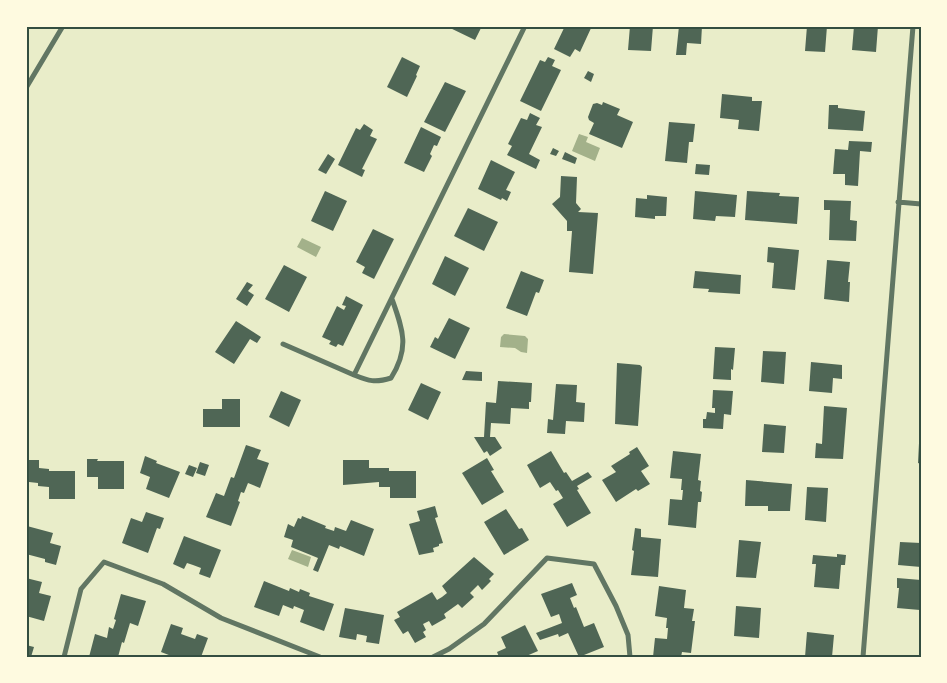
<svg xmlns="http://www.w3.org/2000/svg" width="947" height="683" font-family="'PT Sans',sans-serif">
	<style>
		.water { fill: #a3b18a }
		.building { fill: #4f6655 }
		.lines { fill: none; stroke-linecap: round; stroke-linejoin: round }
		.minor { stroke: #617663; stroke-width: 5 }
		.neatline { fill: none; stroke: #344e41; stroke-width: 2 }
	</style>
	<rect width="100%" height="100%" fill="#e9edc9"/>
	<path class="water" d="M 579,134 L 588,137 L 586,142 L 600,148 L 595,161 L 572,151 Z
		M 302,238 L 321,247 L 316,257 L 297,247 Z
		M 504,334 L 525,336 L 528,339 L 527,353 L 521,352 L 515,348 L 500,347 L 501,337 Z
		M 292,550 L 311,557 L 308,567 L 288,559 Z"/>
	<path class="building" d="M 446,26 L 482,26 L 475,40 Z
		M 565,26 L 592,26 L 580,52 L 575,49 L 570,57 L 554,49 Z
		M 630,26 L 653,26 L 651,51 L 628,50 Z
		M 679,26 L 702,26 L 701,44 L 687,43 L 686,55 L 676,55 Z
		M 807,26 L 827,26 L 825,52 L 805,51 Z
		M 854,26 L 878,26 L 876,52 L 852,50 Z
		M 402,57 L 420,66 L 416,75 L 417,76 L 407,97 L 387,87 Z
		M 548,57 L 555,60 L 552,66 L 561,70 L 541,111 L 520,101 L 540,60 L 545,62 Z
		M 588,71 L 594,74 L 591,82 L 584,78 Z
		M 445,82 L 466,91 L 445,132 L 424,122 Z
		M 722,94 L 752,97 L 752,101 L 762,101 L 759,131 L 738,129 L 739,120 L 720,118 Z
		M 603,102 L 620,109 L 617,115 L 633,122 L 622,148 L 589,134 L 594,123 L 589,120 L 588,117 L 593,104 L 597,103 L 602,105 Z
		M 829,105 L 838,105 L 838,108 L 865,111 L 863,131 L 828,129 Z
		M 530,113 L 540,118 L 536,125 L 542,127 L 529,154 L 540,160 L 536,169 L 507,155 L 512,146 L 508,144 L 521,118 L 527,120 Z
		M 669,122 L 695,124 L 693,142 L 689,142 L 687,163 L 665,161 Z
		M 364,124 L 373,130 L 370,136 L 377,139 L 362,169 L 365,170 L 362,177 L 338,165 L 356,128 L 360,130 Z
		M 421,127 L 441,137 L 437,146 L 434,145 L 430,154 L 432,156 L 424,172 L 404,163 Z
		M 849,141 L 872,142 L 871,152 L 860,151 L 858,186 L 845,185 L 845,174 L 833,174 L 835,149 L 848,150 Z
		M 553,148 L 559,151 L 556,156 L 550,154 Z
		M 565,152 L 577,158 L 575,164 L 562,159 Z
		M 328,154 L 335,159 L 326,174 L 318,170 Z
		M 491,160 L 515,172 L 506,190 L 511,192 L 507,201 L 502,198 L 501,200 L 478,189 Z
		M 696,164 L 710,165 L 709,175 L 695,174 Z
		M 561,176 L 577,177 L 576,203 L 581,209 L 578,212 L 598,213 L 593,274 L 569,272 L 572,231 L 567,231 L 567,221 L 552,204 L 560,197 Z
		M 325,191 L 347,201 L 333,231 L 311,221 Z
		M 695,191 L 737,195 L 735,217 L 716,216 L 715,221 L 693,219 Z
		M 747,191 L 780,193 L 779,196 L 799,197 L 797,224 L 745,220 Z
		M 647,195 L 667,197 L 666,216 L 655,216 L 655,219 L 635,217 L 636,198 L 647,199 Z
		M 824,200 L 851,201 L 850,220 L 857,221 L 856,241 L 829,240 L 830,210 L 824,210 Z
		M 468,208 L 498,222 L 484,251 L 454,236 Z
		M 373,229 L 394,239 L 374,279 L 362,273 L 365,267 L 356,262 Z
		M 768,247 L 799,250 L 795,290 L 772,288 L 774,263 L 767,262 Z
		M 445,256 L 469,268 L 455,296 L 432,284 Z
		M 827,260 L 850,262 L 848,282 L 850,282 L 849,302 L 824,299 Z
		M 284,265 L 307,277 L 289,312 L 265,299 Z
		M 521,271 L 544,280 L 539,293 L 536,292 L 527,316 L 506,308 Z
		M 695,271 L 741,275 L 740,294 L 708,292 L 709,289 L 693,288 Z
		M 247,282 L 253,285 L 248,291 L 254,295 L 247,306 L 236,299 Z
		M 346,296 L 363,305 L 343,346 L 338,344 L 336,347 L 329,344 L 331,341 L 322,337 L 337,306 L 344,310 L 346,306 L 342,305 Z
		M 449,318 L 470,328 L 455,359 L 430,347 L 435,337 L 438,339 Z
		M 236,321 L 261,337 L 257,343 L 250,339 L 234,364 L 215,352 Z
		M 715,347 L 735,348 L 733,370 L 731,369 L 731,380 L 713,379 Z
		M 763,351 L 786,352 L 784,384 L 761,382 Z
		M 811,362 L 842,365 L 842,379 L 833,378 L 832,393 L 809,391 Z
		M 617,363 L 640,365 L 642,367 L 638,426 L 615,424 Z
		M 466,371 L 482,372 L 482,381 L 462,380 Z
		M 498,381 L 532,383 L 531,402 L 529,402 L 529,409 L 511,408 L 510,424 L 491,423 L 490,437 L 495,437 L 502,448 L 490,456 L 487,451 L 484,453 L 474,437 L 484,437 L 486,402 L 496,403 Z
		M 421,383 L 441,392 L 428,420 L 408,410 Z
		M 556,384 L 577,385 L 576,402 L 585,403 L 584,422 L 566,421 L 565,434 L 547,433 L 548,419 L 553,420 Z
		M 713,390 L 733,391 L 731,415 L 724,414 L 723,429 L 703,428 L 703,419 L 706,419 L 707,412 L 715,413 L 715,408 L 712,408 Z
		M 281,391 L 301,400 L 289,427 L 269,417 Z
		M 222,399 L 240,399 L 240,427 L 203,427 L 203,409 L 222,409 Z
		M 824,406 L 847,408 L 843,459 L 815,458 L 816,443 L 822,444 Z
		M 764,424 L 786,426 L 784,453 L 762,452 Z
		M 919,443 L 921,443 L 921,464 L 918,463 Z
		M 246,445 L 261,450 L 257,459 L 269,463 L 260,488 L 248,483 L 244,493 L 241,492 L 238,501 L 240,502 L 231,526 L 206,517 L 216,493 L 224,496 L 231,477 L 234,478 Z
		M 637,447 L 649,466 L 641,471 L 650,484 L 638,491 L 636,489 L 616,502 L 602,480 L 616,472 L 611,466 L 630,454 L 629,452 Z
		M 551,451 L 564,473 L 566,472 L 572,481 L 588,472 L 592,477 L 577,486 L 579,489 L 577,490 L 591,513 L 567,527 L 553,504 L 563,498 L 558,490 L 556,491 L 550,482 L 540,488 L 527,465 Z
		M 673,451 L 701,454 L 698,480 L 701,481 L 700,491 L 702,492 L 701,502 L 698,502 L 696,528 L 668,525 L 670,499 L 682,500 L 683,490 L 681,490 L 682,479 L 670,478 Z
		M 145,456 L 157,461 L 156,463 L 180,472 L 169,498 L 146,489 L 150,477 L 140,473 Z
		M 487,458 L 494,470 L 491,471 L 504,492 L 482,505 L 462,473 Z
		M 87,459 L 98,459 L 97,461 L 124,461 L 124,489 L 98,489 L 98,477 L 87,477 Z
		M 26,460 L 39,460 L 39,468 L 49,469 L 49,471 L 75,471 L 75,499 L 49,499 L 49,487 L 38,486 L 38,483 L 29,482 L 29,486 L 26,486 Z
		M 343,460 L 369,460 L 369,468 L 389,468 L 389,471 L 416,471 L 416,498 L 390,498 L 390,487 L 379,487 L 379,482 L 343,485 Z
		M 200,462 L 209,465 L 205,476 L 196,473 Z
		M 189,465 L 197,468 L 193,477 L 185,474 Z
		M 746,480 L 792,484 L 790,511 L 768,511 L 768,506 L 745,506 Z
		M 807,487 L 828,488 L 826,522 L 805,520 Z
		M 435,506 L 438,517 L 435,518 L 443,543 L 439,544 L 439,546 L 433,548 L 434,552 L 419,555 L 409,524 L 420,521 L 417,511 Z
		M 506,509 L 519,529 L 522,528 L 529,540 L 504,555 L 484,522 Z
		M 146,512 L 164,518 L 160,529 L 157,528 L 148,553 L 122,543 L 131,518 L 142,522 Z
		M 302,516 L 326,526 L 325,528 L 334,531 L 335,527 L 346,531 L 351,520 L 374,529 L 364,556 L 340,546 L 339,549 L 329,545 L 318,572 L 313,570 L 318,558 L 291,547 L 293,540 L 284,537 L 288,524 L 294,527 L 298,518 L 301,519 Z
		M 27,526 L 53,533 L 50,543 L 61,546 L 56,565 L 45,562 L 45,559 L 26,554 Z
		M 635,528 L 641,529 L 641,537 L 661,539 L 658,577 L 631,575 L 634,551 L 632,550 Z
		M 184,536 L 221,550 L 210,578 L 199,574 L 201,568 L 193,565 L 187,563 L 184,569 L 173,564 Z
		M 739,540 L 761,542 L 756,578 L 736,577 Z
		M 900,542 L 921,543 L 921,567 L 898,565 Z
		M 837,554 L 846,555 L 845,565 L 841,565 L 839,589 L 814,587 L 816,564 L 812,564 L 813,555 L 837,557 Z
		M 474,557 L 494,574 L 489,579 L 491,581 L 482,590 L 478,585 L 470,593 L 474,597 L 462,608 L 458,604 L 444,614 L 446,618 L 432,626 L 429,621 L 423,624 L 426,630 L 423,632 L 426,637 L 415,643 L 408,631 L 403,634 L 394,620 L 400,617 L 397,612 L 432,592 L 437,600 L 442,597 L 447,593 L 442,586 Z
		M 26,578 L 42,582 L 39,593 L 51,596 L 44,621 L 26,616 Z
		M 897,578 L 921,580 L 920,610 L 897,608 L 899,588 L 897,588 Z
		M 264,581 L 289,591 L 290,588 L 299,592 L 300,589 L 310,593 L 309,596 L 334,604 L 324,631 L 300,622 L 304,610 L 294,606 L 293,609 L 283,605 L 279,616 L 254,607 Z
		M 572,583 L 577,595 L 570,598 L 574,608 L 576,607 L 584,627 L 594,623 L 604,647 L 579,657 L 568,633 L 559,637 L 558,634 L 540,640 L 536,633 L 562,623 L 559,614 L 551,617 L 541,594 Z
		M 659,586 L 686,590 L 684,608 L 694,609 L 692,621 L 695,621 L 691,653 L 682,652 L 681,657 L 653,657 L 655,638 L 667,639 L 668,628 L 666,628 L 667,618 L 655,616 Z
		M 121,594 L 146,601 L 138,626 L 130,623 L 124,643 L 122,642 L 118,657 L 89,657 L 95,634 L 107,638 L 109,627 L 113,629 L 116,620 L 114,619 Z
		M 736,606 L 761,608 L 759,638 L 734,636 Z
		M 345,608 L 384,615 L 379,644 L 366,642 L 367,636 L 357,634 L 356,640 L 339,637 Z
		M 171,624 L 183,628 L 181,634 L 195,639 L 197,634 L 208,638 L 201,657 L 174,657 L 161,652 Z
		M 525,625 L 538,651 L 524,657 L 499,657 L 497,652 L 506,648 L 501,637 Z
		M 807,632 L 834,635 L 832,657 L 805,657 Z
		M 26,645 L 34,647 L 31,657 L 26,657 Z"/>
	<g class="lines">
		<path class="minor" d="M 26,88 L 63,26
			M 898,202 L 921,204
			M 283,344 L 354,375 L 525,26
			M 354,375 C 369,381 375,383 391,378 C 410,348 403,330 392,299
			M 64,657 L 81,589 L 104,562 L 163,584 L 221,618 L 320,657
			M 433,657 L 449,649 L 484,624 L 547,558 L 594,564 L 616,606 L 628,635 L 630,657
			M 863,657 L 913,26"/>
	</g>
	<rect width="947" height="683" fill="none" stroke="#fefae0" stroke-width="55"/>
	<rect x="28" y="28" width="892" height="628" class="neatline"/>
</svg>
